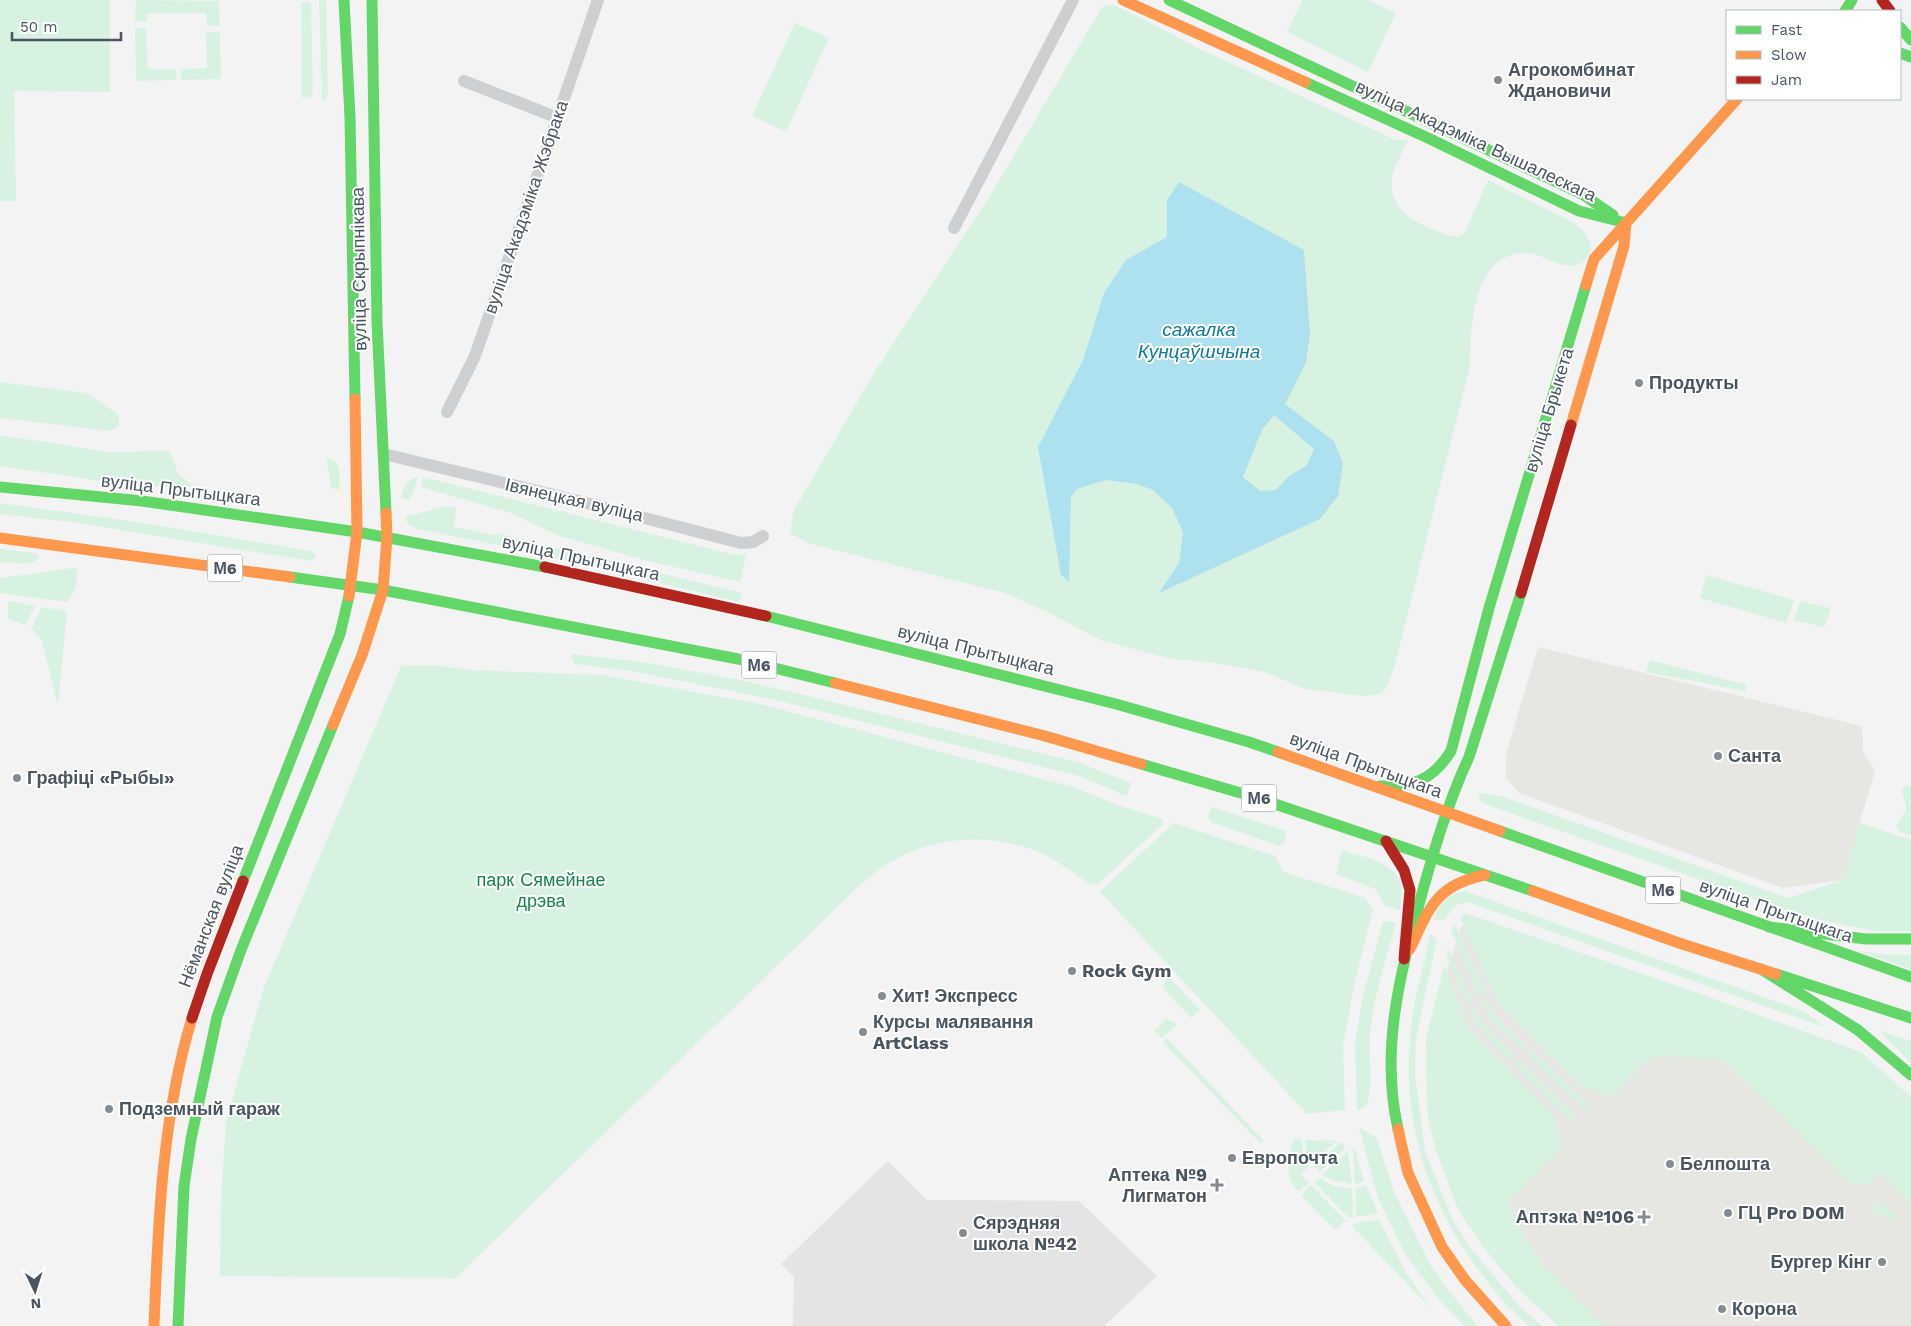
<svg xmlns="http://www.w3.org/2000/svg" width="1911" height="1326" font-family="'Work Sans',sans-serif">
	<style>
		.commercial { fill: #e6e6e2 }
		.education { fill: #e5e4e5 }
		.green { fill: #d8f2e2 }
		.water { fill: #ade1f0; fill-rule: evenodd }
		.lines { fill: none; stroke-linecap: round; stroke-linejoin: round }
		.street { stroke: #cdcfd1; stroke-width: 12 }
		.fast { stroke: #63d668; stroke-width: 11 }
		.slow { stroke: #ff974d; stroke-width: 11 }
		.jam { stroke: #b3261e; stroke-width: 11 }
		.poi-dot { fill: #848c93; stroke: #fff; stroke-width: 2 }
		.labels { text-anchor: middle; stroke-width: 4; stroke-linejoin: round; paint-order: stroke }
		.shield { fill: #fff; stroke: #808890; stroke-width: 1 }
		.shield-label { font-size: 16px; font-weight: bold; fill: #495560 }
		.poi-label { font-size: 18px; font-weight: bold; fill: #495560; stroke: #fff; text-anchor: start }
		.street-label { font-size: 18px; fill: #495560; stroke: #fff }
		.park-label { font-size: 18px; fill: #17854f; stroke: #fff }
		.water-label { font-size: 19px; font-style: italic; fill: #0c7b9a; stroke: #fff }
	</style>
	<rect width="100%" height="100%" fill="#f3f3f3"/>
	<path class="commercial" d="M 1538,647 L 1862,726 L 1863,752 L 1875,771 L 1843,880 L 1783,888 L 1519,793 L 1506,778 L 1506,754 Z
		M 1480,921 L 1848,1051 L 1911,1169 L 1911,1326 L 1575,1326 L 1466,1223 L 1456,1204 L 1436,1150 L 1428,1120 L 1426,1038 L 1461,926 Z"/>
	<path class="education" d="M 888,1161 L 927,1200 L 1079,1201 L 1157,1276 L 1104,1326 L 793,1326 L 794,1277 L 781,1264 Z"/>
	<path class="green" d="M 0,0 L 110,0 L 110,92 L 14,91 L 16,201 L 0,201 Z
		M 136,0 L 219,1 L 220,26 L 207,26 L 206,13 L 147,13 L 147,22 L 135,21 Z
		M 319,0 L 326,0 L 328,95 L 325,100 L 322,102 Z
		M 1303,0 L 1368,0 L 1396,13 L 1368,72 L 1287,32 Z
		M 301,2 L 311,3 L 313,91 L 310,98 L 302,98 Z
		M 1110,4 L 1139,17 L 1200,49 L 1396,140 L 1408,140 C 1402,154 1388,174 1392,191 C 1394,201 1400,209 1408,216 C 1416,223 1444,235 1455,236 C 1459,237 1462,235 1465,232 L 1488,180 C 1507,190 1526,199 1546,209 C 1557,214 1569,219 1579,227 C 1586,233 1594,244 1590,253 C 1587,259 1583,264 1577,265 C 1558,269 1542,253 1526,253 C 1472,252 1471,329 1470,366 L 1395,665 L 1387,687 L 1380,694 L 1364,696 L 1305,689 L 1265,672 L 1208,662 L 1171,659 L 1101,640 L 1049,613 L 1005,593 L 807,543 L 790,533 L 794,510 L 874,373 L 991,194 L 1102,7 Z
		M 795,23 L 829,38 L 786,132 L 752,116 Z
		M 135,28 L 146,28 L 148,69 L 176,69 L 176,80 L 136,81 Z
		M 206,32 L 220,33 L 221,79 L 181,80 L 181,69 L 207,68 Z
		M 0,382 L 87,393 L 119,415 L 119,425 L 111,431 L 0,418 Z
		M 0,435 L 109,452 L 170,451 L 178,474 L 195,487 L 127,485 L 0,466 Z
		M 326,457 C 343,461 340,476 339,490 L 331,487 Z
		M 418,477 L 410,500 L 401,498 C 403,487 406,480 418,477 Z
		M 423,477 L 735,555 L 746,554 L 740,582 L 648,561 L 559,536 L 511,513 L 421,487 Z
		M 0,503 L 131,521 L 312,551 L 316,557 L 311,561 L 78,523 L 0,514 Z
		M 446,506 L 456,508 L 454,527 L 494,535 L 496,533 L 742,593 L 739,602 L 524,550 L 418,529 C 411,526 407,525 405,517 Z
		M 0,549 L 35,553 L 38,555 L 39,559 C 28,566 12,563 0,562 Z
		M 73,568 L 77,569 C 78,582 75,592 67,602 L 0,593 L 0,578 Z
		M 1706,575 L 1794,600 L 1786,623 L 1700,598 Z
		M 8,601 L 35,606 L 25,625 L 8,619 Z
		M 1800,601 L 1831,608 L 1824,627 L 1794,620 Z
		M 42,607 L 67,611 L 58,706 L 42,641 L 31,628 Z
		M 571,654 L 643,662 L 741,680 L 796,693 L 1077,762 L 1131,783 L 1127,796 L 1079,776 L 772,699 L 631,671 L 575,664 L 572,659 Z
		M 1650,660 L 1747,685 L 1745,691 L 1646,672 Z
		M 435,665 L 470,670 L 603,675 L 760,704 L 1073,787 L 1118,805 L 1163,819 L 1162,825 L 1098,884 L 1092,885 C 1073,874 1057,859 1036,851 C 989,833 934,836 891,862 C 880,868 870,877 860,885 L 456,1278 L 220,1276 L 221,1200 L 226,1122 L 263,990 L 401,666 Z
		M 1906,786 L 1911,786 L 1911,835 L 1900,832 L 1896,827 C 1898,820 1906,814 1906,807 C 1906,802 1902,796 1902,790 Z
		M 1484,793 L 1501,796 L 1788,898 L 1843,880 L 1859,823 L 1911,840 L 1911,931 L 1874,931 L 1816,919 L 1783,909 L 1487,805 L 1481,801 L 1478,794 Z
		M 1212,807 L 1287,831 L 1284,842 L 1279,846 L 1211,822 L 1208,817 Z
		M 1174,823 L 1275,856 L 1284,872 L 1365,898 L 1373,910 L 1354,986 L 1343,1045 L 1345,1110 L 1307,1114 L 1102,894 L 1100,891 Z
		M 1342,850 C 1363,857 1394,860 1401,885 C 1403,892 1400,902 1400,910 L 1384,905 L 1375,889 L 1336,874 Z
		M 1465,891 L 1803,1011 L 1827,1028 L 1467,902 L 1456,905 L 1444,920 L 1434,920 C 1439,904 1448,893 1465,891 Z
		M 1465,913 L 1687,989 L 1861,1052 L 1911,1097 L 1911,1204 L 1880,1173 L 1872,1183 L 1852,1185 L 1723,1059 L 1658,1056 L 1644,1063 L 1612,1096 L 1581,1086 L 1499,1004 L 1460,917 Z
		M 1383,921 L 1396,923 C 1386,959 1374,996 1370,1033 C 1368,1054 1374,1088 1366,1106 L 1357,1111 L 1355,1043 L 1363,995 Z
		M 1455,924 L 1487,993 L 1479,996 L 1451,930 Z
		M 1430,934 L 1437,939 L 1416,1039 L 1415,1073 L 1425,1151 L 1453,1221 L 1470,1247 L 1519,1306 L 1542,1326 L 1529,1326 C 1518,1316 1506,1306 1497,1294 C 1430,1213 1398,1125 1412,1019 C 1416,991 1425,962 1430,934 Z
		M 1448,949 L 1473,1001 L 1468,1006 L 1446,955 Z
		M 1858,951 L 1893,955 L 1911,955 L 1911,969 Z
		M 1444,966 L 1470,1030 L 1554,1115 L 1562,1147 L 1508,1203 L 1522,1231 L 1545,1266 L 1605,1326 L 1558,1326 L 1518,1289 L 1483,1247 L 1456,1204 L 1436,1150 L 1428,1120 L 1426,1066 L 1428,1030 Z
		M 1169,977 L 1200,1010 L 1191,1018 L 1165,990 C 1162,984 1164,981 1169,977 Z
		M 1488,1001 L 1494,1014 L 1526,1046 L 1522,1049 L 1489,1017 L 1482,1003 Z
		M 1474,1008 L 1480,1020 L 1515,1056 L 1510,1060 L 1477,1025 L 1470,1010 Z
		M 1166,1019 L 1172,1021 L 1177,1025 L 1162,1038 L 1154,1031 Z
		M 1880,1031 L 1911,1041 L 1911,1063 Z
		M 1167,1038 L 1264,1141 L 1260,1143 L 1163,1042 Z
		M 1532,1050 L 1588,1104 L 1584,1109 L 1527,1054 Z
		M 1520,1061 L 1577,1117 L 1573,1122 L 1515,1065 Z
		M 1359,1127 L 1377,1138 L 1394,1192 L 1432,1268 L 1477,1326 L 1465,1326 L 1441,1302 L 1405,1254 L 1378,1198 Z
		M 1294,1139 L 1301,1139 L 1303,1151 L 1309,1166 L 1301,1174 L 1310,1183 L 1298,1191 C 1296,1188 1292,1185 1291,1181 C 1286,1170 1289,1150 1294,1139 Z
		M 1305,1140 L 1337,1141 L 1311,1163 L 1307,1154 Z
		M 1340,1142 L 1346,1147 L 1320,1172 L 1314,1166 Z
		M 1353,1149 L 1355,1149 L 1364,1181 L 1355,1184 Z
		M 1348,1151 L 1352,1184 L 1335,1181 L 1322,1175 Z
		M 1319,1178 L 1334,1186 L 1352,1189 L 1353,1217 L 1349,1218 L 1314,1182 Z
		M 1311,1185 L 1346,1221 L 1335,1230 L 1301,1195 Z
		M 1366,1185 L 1378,1213 L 1356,1217 L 1356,1189 Z
		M 1879,1202 L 1884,1205 L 1899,1220 L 1874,1213 L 1873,1209 L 1875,1204 Z
		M 1379,1220 L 1404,1269 L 1430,1308 L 1352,1226 L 1355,1223 Z"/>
	<path class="water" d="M 1179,182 L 1304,250 L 1310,334 L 1306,363 L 1285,404 L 1334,441 L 1343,463 L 1338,496 L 1320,519 L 1159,593 L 1179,563 L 1183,532 L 1172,508 L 1153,490 L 1137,484 L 1106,480 L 1077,489 L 1071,497 L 1069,582 L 1061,575 L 1038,447 L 1083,360 L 1104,293 L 1126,260 L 1167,237 L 1167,200 ZM 1274,415 L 1314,449 L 1306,466 L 1289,476 L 1276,490 L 1260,491 L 1243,477 L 1262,430 Z"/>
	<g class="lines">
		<path class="street" d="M 464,81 L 558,118
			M 954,228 L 1073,0
			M 447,412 L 475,356 L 598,0
			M 384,454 L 583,502 L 741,543 L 753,542 L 763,536"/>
		<path class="fast" d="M 344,0 L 350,117 L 355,399
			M 372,0 L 377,322 L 386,513
			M 1169,0 L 1582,194 L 1613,215
			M 1845,11 L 1852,0
			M 1900,27 L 1911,40
			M 1900,53 L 1911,57
			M 1305,82 L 1428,138 L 1579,211 L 1626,223
			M 0,487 L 142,501 L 357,532 L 545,567
			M 290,577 L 383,590 L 738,659 L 835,683
			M 766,616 L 1116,704 L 1249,742 L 1278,752
			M 1141,764 L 1251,796 L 1533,891
			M 1380,786 C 1413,787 1433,780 1451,751 L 1489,608 L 1586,285
			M 1500,831 L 1911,977
			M 243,881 L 340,634 L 349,596
			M 1769,927 L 1866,939 L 1911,939
			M 1761,969 L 1858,1030 L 1911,1075
			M 1776,974 L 1911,1018
			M 1398,1129 C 1380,1049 1400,975 1421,897 C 1434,850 1448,802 1469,757 L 1521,593
			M 178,1326 L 184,1186 L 191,1139 L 217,1017 L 241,950 L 333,725"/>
		<path class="slow" d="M 1123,0 L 1305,82
			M 1586,285 L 1594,259 L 1737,99
			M 1571,425 L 1624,246 L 1626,223
			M 0,538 L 290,577
			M 349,596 L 357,532 L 355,399
			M 835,683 L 1045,736 L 1141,764
			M 333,725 L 362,655 L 383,590 L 387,537 L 386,513
			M 1278,752 L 1500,831
			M 1533,891 L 1679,943 L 1776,974
			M 1410,949 C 1430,907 1436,885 1485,875
			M 1398,1129 L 1408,1173 L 1442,1247 L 1465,1280 L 1506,1326
			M 154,1326 C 158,1223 162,1117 192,1018"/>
		<path class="jam" d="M 1882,0 L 1890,11
			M 545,567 L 766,616
			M 1521,593 L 1571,425
			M 1386,841 L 1404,870 L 1410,890 L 1404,959
			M 192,1018 L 207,974 L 243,881"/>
	</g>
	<g class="poi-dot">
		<circle cx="1498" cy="80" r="5"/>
		<circle cx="1639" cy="383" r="5"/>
		<circle cx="1718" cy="756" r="5"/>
		<circle cx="17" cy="778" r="5"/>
		<circle cx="1072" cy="971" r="5"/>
		<circle cx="882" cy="996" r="5"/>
		<circle cx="863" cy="1032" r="5"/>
		<circle cx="109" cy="1109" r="5"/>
		<circle cx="1232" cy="1158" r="5"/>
		<circle cx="1670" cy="1164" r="5"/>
		<path d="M1214.5 1177.5h5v5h5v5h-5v5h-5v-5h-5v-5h5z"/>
		<circle cx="1728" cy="1213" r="5"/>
		<path d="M1641.5 1209.5h5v5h5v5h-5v5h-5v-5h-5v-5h5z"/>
		<circle cx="963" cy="1233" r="5"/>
		<circle cx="1882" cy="1262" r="5"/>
		<circle cx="1722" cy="1309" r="5"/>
	</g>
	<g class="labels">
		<g class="shield">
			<rect x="207.5" y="554.5" width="35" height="27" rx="4"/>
			<rect x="741.5" y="651.5" width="35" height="27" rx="4"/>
			<rect x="1241.5" y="784.5" width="35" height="27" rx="4"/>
			<rect x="1645.5" y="876.5" width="35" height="27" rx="4"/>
		</g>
		<g class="shield-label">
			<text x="225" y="574">М6</text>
			<text x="759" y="671">М6</text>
			<text x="1259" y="804">М6</text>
			<text x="1663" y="896">М6</text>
		</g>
		<g class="poi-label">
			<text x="1508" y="76">Агрокомбинат<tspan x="1508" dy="21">Ждановичи</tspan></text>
			<text x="1649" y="389">Продукты</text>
			<text x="1728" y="762">Санта</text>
			<text x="27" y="784">Графіці «Рыбы»</text>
			<text x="1082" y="977">Rock Gym</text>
			<text x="892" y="1002">Хит! Экспресс</text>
			<text x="873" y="1028">Курсы малявання<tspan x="873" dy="21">ArtClass</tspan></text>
			<text x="119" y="1115">Подземный гараж</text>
			<text x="1242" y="1164">Европочта</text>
			<text x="1680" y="1170">Белпошта</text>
			<text x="1207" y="1181" text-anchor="end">Аптека №9<tspan x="1207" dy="21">Лигматон</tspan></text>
			<text x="1738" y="1219">ГЦ Pro DOM</text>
			<text x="1634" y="1223" text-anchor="end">Аптэка №106</text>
			<text x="973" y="1229">Сярэдняя<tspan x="973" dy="21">школа №42</tspan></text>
			<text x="1872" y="1268" text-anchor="end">Бургер Кінг</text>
			<text x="1732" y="1315">Корона</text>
		</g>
		<g class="street-label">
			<text transform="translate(1476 141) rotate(25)" y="6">вуліца Акадэміка Вышалескага</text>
			<text transform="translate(526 207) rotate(-71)" y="6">вуліца Акадэміка Жэбрака</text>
			<text transform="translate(359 269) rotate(-91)" y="6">вуліца Скрыпнікава</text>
			<text transform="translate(1549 410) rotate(-73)" y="6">вуліца Брыкета</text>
			<text transform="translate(181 490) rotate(7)" y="6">вуліца Прытыцкага</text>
			<text transform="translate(574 500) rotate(13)" y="6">Івянецкая вуліца</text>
			<text transform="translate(581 558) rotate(12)" y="6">вуліца Прытыцкага</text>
			<text transform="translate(976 650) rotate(14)" y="6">вуліца Прытыцкага</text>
			<text transform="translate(1366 765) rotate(20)" y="6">вуліца Прытыцкага</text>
			<text transform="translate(1776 911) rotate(19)" y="6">вуліца Прытыцкага</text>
			<text transform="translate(211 916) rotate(-69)" y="6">Нёманская вуліца</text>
		</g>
		<g class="park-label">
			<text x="541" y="886">парк Сямейнае<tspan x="541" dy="21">дрэва</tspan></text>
		</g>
		<g class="water-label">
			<text x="1199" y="336">сажалка<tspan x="1199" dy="22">Кунцаўшчына</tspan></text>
		</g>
	</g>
	<rect x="1726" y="10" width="175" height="90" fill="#ffffff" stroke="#b6bbbf"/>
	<rect x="1736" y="26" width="25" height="8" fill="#63d668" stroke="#b6bbbf"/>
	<text x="1771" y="35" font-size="15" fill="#495560">Fast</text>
	<rect x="1736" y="51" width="25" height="8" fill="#ff974d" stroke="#b6bbbf"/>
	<text x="1771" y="60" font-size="15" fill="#495560">Slow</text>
	<rect x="1736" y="76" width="25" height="8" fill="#b3261e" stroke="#b6bbbf"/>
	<text x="1771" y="85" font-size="15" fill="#495560">Jam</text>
	<g transform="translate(35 1291) rotate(176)" stroke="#ffffff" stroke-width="4" paint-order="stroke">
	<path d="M0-4L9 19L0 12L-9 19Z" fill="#495560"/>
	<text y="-8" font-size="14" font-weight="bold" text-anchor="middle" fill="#495560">N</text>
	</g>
	<path d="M12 32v8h109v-8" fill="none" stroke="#495560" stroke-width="2.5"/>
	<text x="20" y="32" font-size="15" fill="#495560" stroke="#ffffff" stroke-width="4" paint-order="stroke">50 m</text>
</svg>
